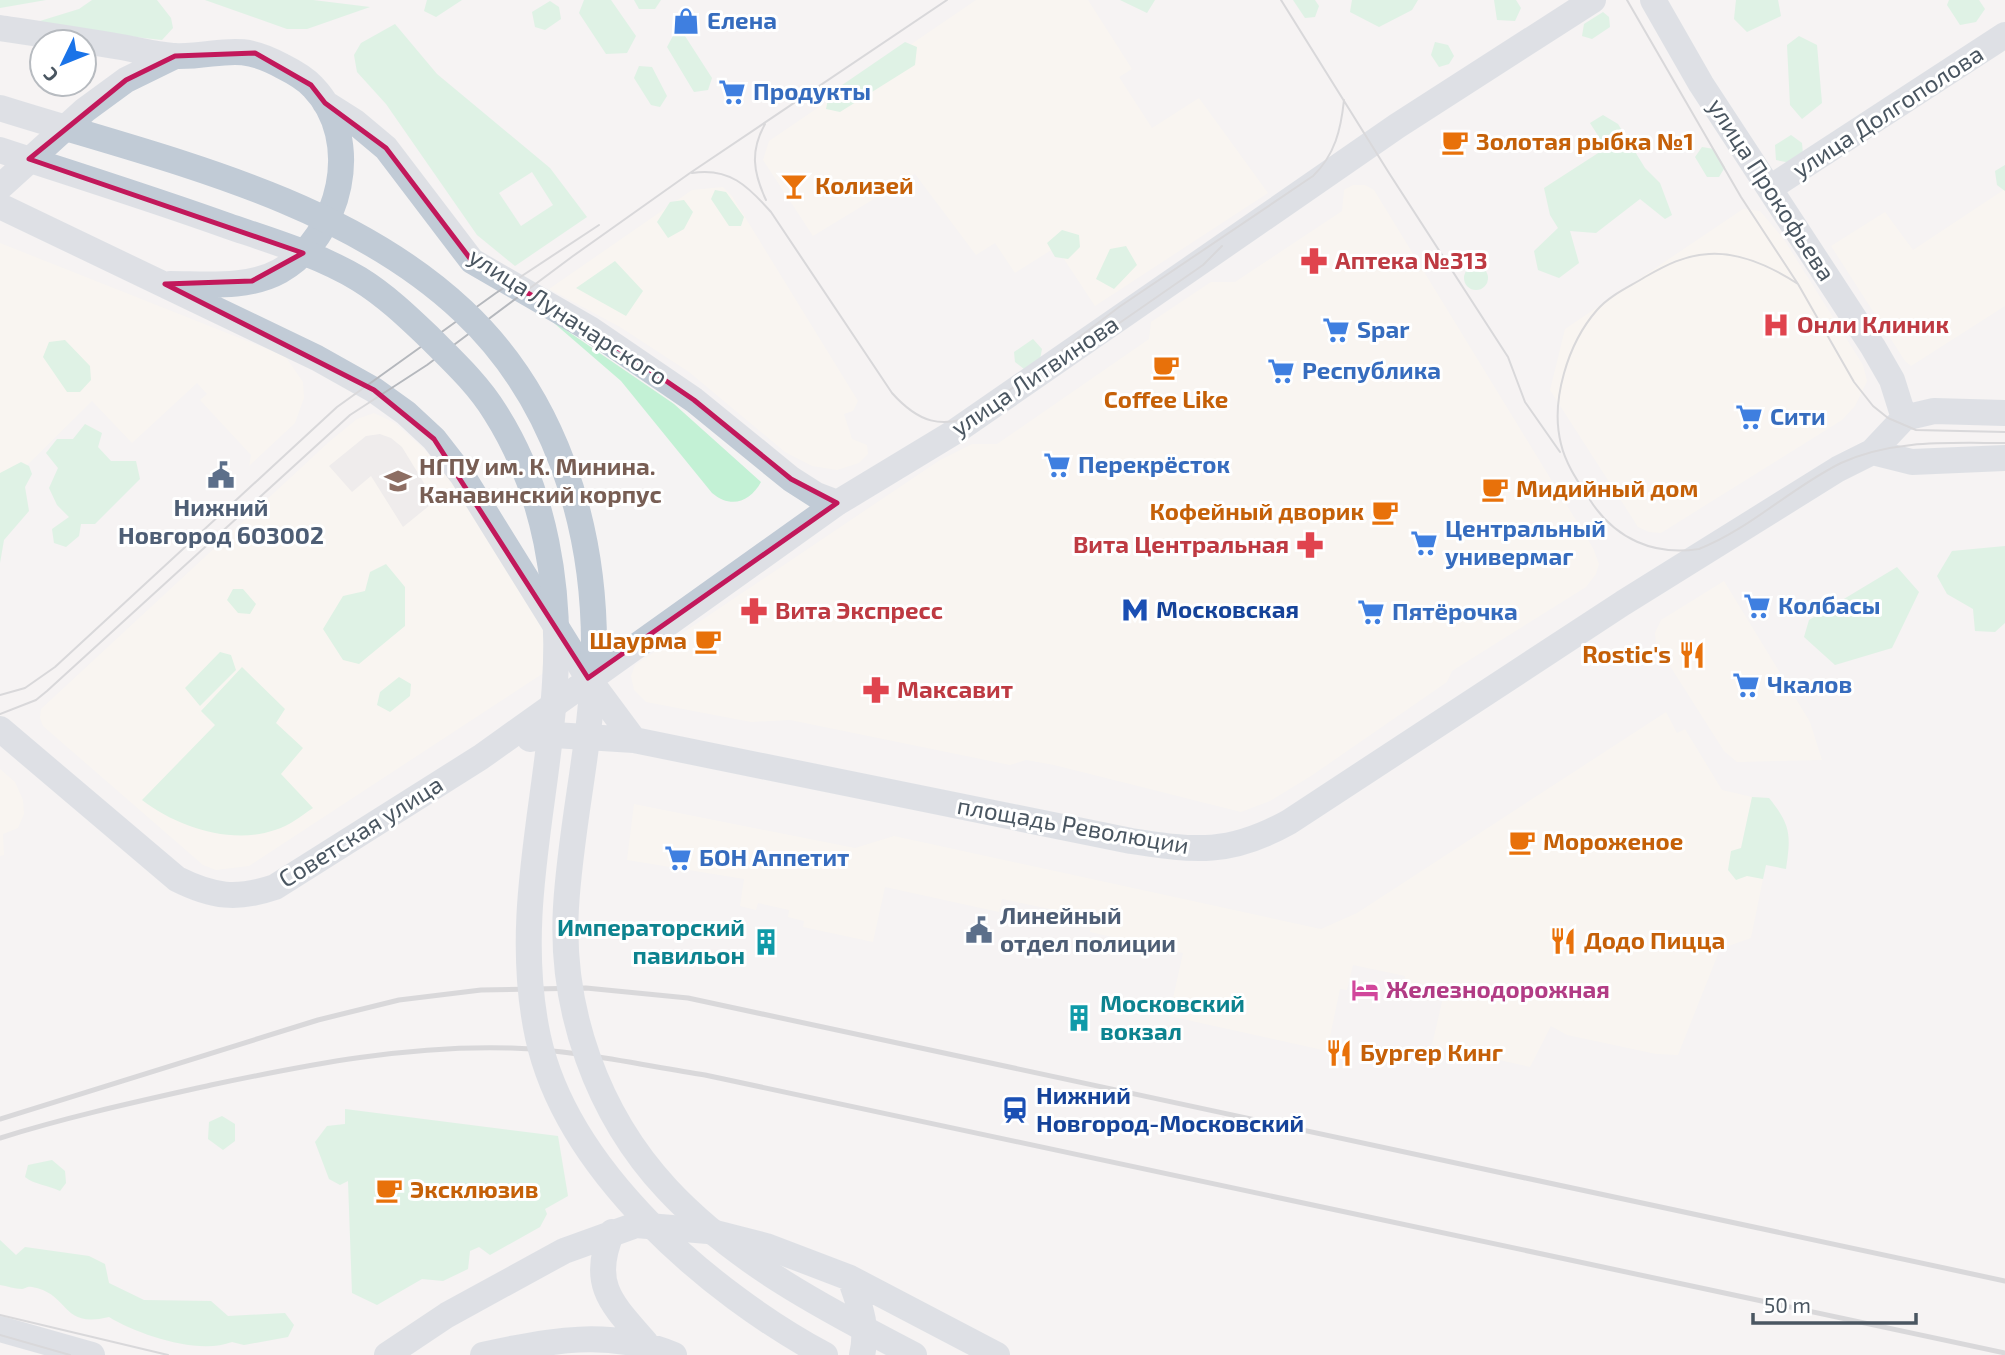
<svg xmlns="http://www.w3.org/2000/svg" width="2005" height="1355" font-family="'Exo 2',sans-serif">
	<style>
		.commercial { fill: #fdf9ef }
		.education { fill: #e6e4e5 }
		.green { fill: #c3f1d5; fill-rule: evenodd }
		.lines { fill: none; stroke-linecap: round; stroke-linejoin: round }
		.secondary { stroke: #c1cbd6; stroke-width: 26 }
		.tram { stroke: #b5b8bd; stroke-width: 2 }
		.rail { stroke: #b5b8bd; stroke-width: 5 }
		.secondary-bridge { stroke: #c1cbd6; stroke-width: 26 }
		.marked { fill: none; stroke: #c2185b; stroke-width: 5; stroke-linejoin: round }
		.labels { text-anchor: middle; stroke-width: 6; stroke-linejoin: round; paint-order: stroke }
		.shop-label { font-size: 24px; font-weight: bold; fill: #366cbe; stroke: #fff; text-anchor: start }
		.street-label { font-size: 24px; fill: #4a5661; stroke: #fff }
		.food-label { font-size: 24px; font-weight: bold; fill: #c56008; stroke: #fff; text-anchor: start }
		.health-label { font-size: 24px; font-weight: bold; fill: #be3a42; stroke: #fff; text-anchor: start }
		.education-label { font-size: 24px; font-weight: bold; fill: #785e54; stroke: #fff; text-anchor: start }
		.service-label { font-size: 24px; font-weight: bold; fill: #4e5e75; stroke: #fff }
		.transit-label { font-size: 24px; font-weight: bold; fill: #164399; stroke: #fff; text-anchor: start }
		.culture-label { font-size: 24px; font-weight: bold; fill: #0d838f; stroke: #fff; text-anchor: end }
		.hotel-label { font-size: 24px; font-weight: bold; fill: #b23c85; stroke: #fff; text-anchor: start }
	</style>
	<rect width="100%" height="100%" fill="#f5f3f3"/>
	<path class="commercial" d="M 976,0 L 1088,0 L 1132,69 L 1119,77 L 1152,128 L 1199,98 L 1268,193 L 1095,306 L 1056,247 L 1015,273 L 995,243 L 976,255 L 915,174 L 813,236 L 763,160 L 769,141 Z
		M 1353,185 L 1365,185 L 1374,190 L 1593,548 L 1599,564 L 1596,574 L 1586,587 L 1452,671 L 1447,682 L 1311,776 L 1270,801 L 1241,812 L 1054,765 L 1026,760 L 1010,765 L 790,720 L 751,722 L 646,702 L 634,690 L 631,676 L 635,665 L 940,460 L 972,444 L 997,444 L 1149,339 L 1151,322 L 1211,282 L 1235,282 L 1342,211 L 1344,190 Z
		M 723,187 L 732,196 L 858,401 L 853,411 L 844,414 L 852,439 L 867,445 L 868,454 L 859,463 L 837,470 L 812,466 L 785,452 L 689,372 L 620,327 L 549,289 L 692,190 Z
		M 2005,189 L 2005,306 L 1911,366 L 1905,361 L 1831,246 L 1885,212 L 1913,250 Z
		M 1743,209 L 1760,211 L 1783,238 L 1863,365 L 1867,381 L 1855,406 L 1842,420 L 1661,533 L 1649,532 L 1638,527 L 1550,390 L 1565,329 Z
		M 0,243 L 285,356 L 303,382 L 304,398 L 295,423 L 249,466 L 251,455 L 200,400 L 207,394 L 197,383 L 132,443 L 92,401 L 0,492 Z
		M 374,413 L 395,423 L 424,449 L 453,483 L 546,633 L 551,663 L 542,674 L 249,866 L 216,870 L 203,865 L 43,726 L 40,718 L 41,709 L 330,441 L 357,419 Z
		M 1724,581 L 1810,722 L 1822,760 L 1737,762 L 1724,751 L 1656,644 L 1655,633 L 1661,620 Z
		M 1666,712 L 1677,733 L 1685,729 L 1722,790 L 1752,797 L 1736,873 L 1763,879 L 1751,938 L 1720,949 L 1678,1055 L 1656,1054 L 1567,1035 L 1551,1026 L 1530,1067 L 1432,1045 L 1444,993 L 1404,984 L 1405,976 L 1353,965 L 1347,990 L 1340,989 L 1327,1051 L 1169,1016 L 1183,953 L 1090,932 L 1093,918 L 1002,899 L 999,912 L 885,887 L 873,942 L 803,927 L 804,921 L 788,917 L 789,910 L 758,903 L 756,910 L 740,906 L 744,879 L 627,860 L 634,804 L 855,848 L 894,836 L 1321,929 L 1357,913 Z
		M 0,769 L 15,782 L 23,800 L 24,814 L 18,828 L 3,834 L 4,855 L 0,856 Z"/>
	<path class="education" d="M 380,434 L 391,438 L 402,447 L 435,501 L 403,527 L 371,476 L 352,492 L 329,466 L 366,436 Z"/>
	<path class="green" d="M 0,0 L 46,0 L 0,8 Z
		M 92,0 L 157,0 L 171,18 L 173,28 L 162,40 L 27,25 L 79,9 Z
		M 205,0 L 313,0 L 370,7 L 307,29 L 287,29 Z
		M 427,0 L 462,0 L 436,17 L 424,11 Z
		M 584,0 L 611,0 L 636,36 L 627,53 L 606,54 L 579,13 Z
		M 634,0 L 661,0 L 655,9 L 639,9 Z
		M 1120,0 L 1155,0 L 1147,13 Z
		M 1293,0 L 1315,0 L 1319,6 L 1315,17 L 1305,18 Z
		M 1352,0 L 1418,0 L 1412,10 L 1379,27 L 1350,12 Z
		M 1494,0 L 1516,0 L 1521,8 L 1515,21 L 1497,20 Z
		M 1736,0 L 1778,0 L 1781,16 L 1747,32 L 1734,19 Z
		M 1949,0 L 1979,0 L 1985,9 L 1976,22 L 1960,25 L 1947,5 Z
		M 550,1 L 559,7 L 561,19 L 545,30 L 535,27 L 532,12 Z
		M 1603,12 L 1609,17 L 1610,27 L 1592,39 L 1582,36 L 1584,24 Z
		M 395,24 L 437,74 L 550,168 L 587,217 L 515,266 L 477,235 L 386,104 L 357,72 L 354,55 L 361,43 ZM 532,172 L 553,205 L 521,226 L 499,193 Z
		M 674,34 L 685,36 L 712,78 L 708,90 L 694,92 L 667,47 Z
		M 1799,36 L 1817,45 L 1822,103 L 1802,119 L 1790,105 L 1787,45 Z
		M 905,42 L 917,47 L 915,65 L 840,112 L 826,109 L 829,94 Z
		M 1435,42 L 1448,45 L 1454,56 L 1449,64 L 1439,67 L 1431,55 Z
		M 639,66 L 652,67 L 667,96 L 660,107 L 651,105 L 634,78 Z
		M 1603,115 L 1618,124 L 1645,168 L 1660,183 L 1672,215 L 1665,219 L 1640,199 L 1596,233 L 1570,231 L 1579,263 L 1559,278 L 1538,270 L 1534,251 L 1558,228 L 1550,215 L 1544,188 L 1606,148 L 1590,123 Z
		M 1791,135 L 1802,143 L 1803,155 L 1791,163 L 1776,160 L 1775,145 Z
		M 1702,147 L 1714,149 L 1725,167 L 1719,177 L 1707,177 L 1695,157 Z
		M 2005,165 L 2005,191 L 1997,185 L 1995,171 Z
		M 715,190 L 726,192 L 744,217 L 741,226 L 729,226 L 711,199 Z
		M 684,200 L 693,212 L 684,229 L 668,238 L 657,222 L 670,202 Z
		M 1062,230 L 1079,235 L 1080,247 L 1068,259 L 1055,257 L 1047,243 Z
		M 1126,246 L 1137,265 L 1114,289 L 1096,279 L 1110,249 Z
		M 615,261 L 643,291 L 626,316 L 576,288 Z
		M1464 278a12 12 0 1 1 24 0a12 12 0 1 1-24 0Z
		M 547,317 L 674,404 L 761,482 C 750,502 731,509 712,493 L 621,381 Z
		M 1033,339 L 1042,349 L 1040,359 L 1024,369 L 1015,362 L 1014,352 Z
		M 65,340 L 90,366 L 91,380 L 80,392 L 67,392 L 43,357 L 49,342 Z
		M 85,424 L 102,433 L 98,447 L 111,461 L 136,461 L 140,479 L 95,524 L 81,524 L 79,536 L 66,547 L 54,543 L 52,529 L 69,517 L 57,505 L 49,488 L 58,468 L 46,453 L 57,439 L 73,439 Z
		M 21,462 L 29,466 L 32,474 L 25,487 L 29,511 L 4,540 L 0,563 L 0,473 Z
		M 2005,546 L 2005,623 L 1995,632 L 1975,631 L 1973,609 L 1947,594 L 1937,576 L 1952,551 Z
		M 386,564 L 405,587 L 405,626 L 359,664 L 343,660 L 323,629 L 343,596 L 365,591 L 370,572 Z
		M 1897,567 L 1919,592 L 1892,648 L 1835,665 L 1804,637 L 1809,620 Z
		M 233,589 L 243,589 L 256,604 L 250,614 L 238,613 L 227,600 Z
		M 220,652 L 231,655 L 236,670 L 200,706 L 185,688 Z
		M 242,667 L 285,709 L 276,723 L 303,748 L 281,774 L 313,808 C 301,816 289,826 275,830 C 231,845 177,827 142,800 L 215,725 L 201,711 Z
		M 399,677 L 411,684 L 410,696 L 390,712 L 377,705 L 380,692 Z
		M 1752,797 L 1769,798 C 1791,825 1791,835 1786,869 L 1766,865 L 1763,879 L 1747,876 L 1736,880 L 1728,870 L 1731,851 L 1741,848 Z
		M 345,1109 L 558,1136 L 568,1196 L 545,1209 L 547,1214 L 540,1227 L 490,1255 L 479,1247 L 470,1251 L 468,1269 L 443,1281 L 422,1279 L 377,1305 L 352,1293 L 348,1181 L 340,1185 L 329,1179 L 315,1142 L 327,1126 L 345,1124 Z
		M 222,1116 L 235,1124 L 235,1141 L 223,1150 L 208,1139 L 209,1122 Z
		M 52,1160 L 65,1171 L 66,1183 L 60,1191 C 48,1185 35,1185 25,1177 L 28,1165 Z
		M 0,1240 L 16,1255 L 25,1247 L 89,1256 L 105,1264 L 109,1283 L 144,1300 L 211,1301 L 228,1316 L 285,1313 L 294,1325 L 288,1337 L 244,1345 L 232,1342 C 198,1355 139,1335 109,1317 C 60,1329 71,1294 32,1287 C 27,1286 27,1288 22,1289 C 15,1289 7,1286 0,1285 Z"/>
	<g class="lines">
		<path class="secondary" d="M 1653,0 L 1701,84 L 1873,347 L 1892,380 L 1904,418
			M 0,28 C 40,34 81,40 121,47 C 138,50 156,55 173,56 C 219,58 235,40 282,66 C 292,71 305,78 313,87 C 364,140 341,236 280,271 C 248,289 205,284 170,284
			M 325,103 L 355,122 L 386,148 L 472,261 L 590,329 L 694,400 L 791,479 L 816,495 L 837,503
			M 0,187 L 85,110 L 126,80 L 175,56
			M 1770,188 L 2005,35
			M 0,206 L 317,358 L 374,390 L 406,413 L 434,439 L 462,475 L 588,678 L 634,740
			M 1904,418 L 1934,411 L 2005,413
			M 1872,452 L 1912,462 L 2005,458
			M 0,729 L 177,879 C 213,897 237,900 275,887 L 481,757 L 837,503 L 956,431 L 1397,126 L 1593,0
			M 530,739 L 554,735 L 634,740 L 1131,841 C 1196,851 1230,855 1289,822 L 1623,603 L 1838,469 L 1872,452 L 1904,418
			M 612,1232 C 589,1285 613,1305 646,1343
			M 850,1278 C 859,1304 869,1327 862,1355
			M 0,1329 L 92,1355
			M 387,1355 L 447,1315 L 564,1251 L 636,1225 L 708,1231 L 766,1246 L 850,1278 L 997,1355
			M 483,1355 C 549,1340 610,1329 674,1355"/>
		<path class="tram" d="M 1281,0 L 1389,173 L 1508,357 L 1525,402 L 1560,452
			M 1627,0 L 1741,197 L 1798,284 L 1854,382 L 1873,406 L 1888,418 L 1916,430 L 2005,432
			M 765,124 C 750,151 753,172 766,200
			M 692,173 C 729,167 748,186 771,212 L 892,393 C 918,422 941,430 978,414 L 1119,307 L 1313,176 C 1335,155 1341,129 1344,100
			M 1798,284 C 1772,267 1741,252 1709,254 C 1685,255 1666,265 1645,277 C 1629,287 1610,295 1597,310 C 1568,343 1550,401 1561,444 C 1566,465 1579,483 1590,500 C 1615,539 1654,556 1699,549 C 1750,529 1792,487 1841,463 C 1893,439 1950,443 2005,443
			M 1048,369 L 1069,358 L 1203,265 L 1222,246
			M 0,695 L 25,688 L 55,667 L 337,407 L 496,293 L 599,225
			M 0,714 L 36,700 L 47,691 L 350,415 L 427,365 L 573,256 L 690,173 L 947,0
			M 0,1315 L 168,1355
			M 0,1335 L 70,1355"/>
		<path class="rail" d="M 0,1119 L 318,1020 L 399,1000 L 481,990 L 586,988 L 688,998 L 2005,1281
			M 0,1138 C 70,1116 140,1101 211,1085 C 311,1064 408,1045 511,1048 C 575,1050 641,1065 705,1075 L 2005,1353"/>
		<path class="secondary-bridge" d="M 0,108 C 155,157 341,196 463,311 C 554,396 594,522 594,645 C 594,733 571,820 566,907 C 560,1009 597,1114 667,1189 C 735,1262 827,1310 914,1355
			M 0,150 C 76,175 153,199 228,226 C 272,241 319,255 359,279 C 385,295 407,316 429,337 C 452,360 478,384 495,412 C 546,492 561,589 555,683 C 548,802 512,917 538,1037 C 567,1171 710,1293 825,1355"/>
	</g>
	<path d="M0 0H2005V1355H0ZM 255,53 L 311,85 L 325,103 L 386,148 L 472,261 L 590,329 L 694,400 L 791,479 L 837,503 L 588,678 L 434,439 L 374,390 L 165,284 L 252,281 L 303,253 L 29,159 L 126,80 L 175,56 Z" fill="#f5f3f3" fill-opacity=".55" fill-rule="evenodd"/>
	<path class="marked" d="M 255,53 L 311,85 L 325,103 L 386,148 L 472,261 L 590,329 L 694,400 L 791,479 L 837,503 L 588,678 L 434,439 L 374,390 L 165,284 L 252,281 L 303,253 L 29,159 L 126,80 L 175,56 Z"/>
	<defs>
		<symbol id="shop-bare" viewBox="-9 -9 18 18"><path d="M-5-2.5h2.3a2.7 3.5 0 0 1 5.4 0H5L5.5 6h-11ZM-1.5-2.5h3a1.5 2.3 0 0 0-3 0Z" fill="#3f7fe0" stroke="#fff" stroke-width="2.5" paint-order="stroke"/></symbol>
		<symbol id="supermarket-bare" viewBox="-9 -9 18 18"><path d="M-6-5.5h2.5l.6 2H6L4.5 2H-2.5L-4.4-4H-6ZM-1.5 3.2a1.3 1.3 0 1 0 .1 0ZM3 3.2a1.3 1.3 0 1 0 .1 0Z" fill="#3f7fe0" stroke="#fff" stroke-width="2.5" paint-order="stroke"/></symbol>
		<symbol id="cafe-bare" viewBox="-9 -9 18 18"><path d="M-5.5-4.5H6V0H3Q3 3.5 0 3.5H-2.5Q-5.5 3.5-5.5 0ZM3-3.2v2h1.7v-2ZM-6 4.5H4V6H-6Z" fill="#e8710a" stroke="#fff" stroke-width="2.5" paint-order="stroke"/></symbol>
		<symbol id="bar-bare" viewBox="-9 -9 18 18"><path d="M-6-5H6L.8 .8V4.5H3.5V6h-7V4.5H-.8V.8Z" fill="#e8710a" stroke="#fff" stroke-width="2.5" paint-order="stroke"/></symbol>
		<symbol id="pharmacy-bare" viewBox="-9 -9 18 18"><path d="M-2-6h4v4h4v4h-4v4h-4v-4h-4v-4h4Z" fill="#e0444e" stroke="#fff" stroke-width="2.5" paint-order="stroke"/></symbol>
		<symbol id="hospital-bare" viewBox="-9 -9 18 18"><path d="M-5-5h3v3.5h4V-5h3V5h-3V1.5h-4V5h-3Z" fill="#e0444e" stroke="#fff" stroke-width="2.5" paint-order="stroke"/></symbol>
		<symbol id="civic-bare" viewBox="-9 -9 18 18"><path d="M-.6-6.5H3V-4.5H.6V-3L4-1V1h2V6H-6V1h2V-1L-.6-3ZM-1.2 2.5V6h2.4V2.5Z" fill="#5c6f8a" stroke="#fff" stroke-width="2.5" paint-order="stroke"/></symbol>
		<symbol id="university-bare" viewBox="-9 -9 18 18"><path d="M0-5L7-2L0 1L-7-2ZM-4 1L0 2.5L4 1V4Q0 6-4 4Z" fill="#8d6e63" stroke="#fff" stroke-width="2.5" paint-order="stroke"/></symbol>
		<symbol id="metro-bare" viewBox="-9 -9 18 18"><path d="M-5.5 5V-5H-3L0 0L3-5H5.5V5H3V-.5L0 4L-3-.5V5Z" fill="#1a4fb4" stroke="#fff" stroke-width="2.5" paint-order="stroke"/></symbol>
		<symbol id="restaurant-bare" viewBox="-9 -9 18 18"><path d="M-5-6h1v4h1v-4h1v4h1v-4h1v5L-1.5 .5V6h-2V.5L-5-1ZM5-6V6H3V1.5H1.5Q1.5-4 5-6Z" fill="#e8710a" stroke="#fff" stroke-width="2.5" paint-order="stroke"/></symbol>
		<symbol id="building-bare" viewBox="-9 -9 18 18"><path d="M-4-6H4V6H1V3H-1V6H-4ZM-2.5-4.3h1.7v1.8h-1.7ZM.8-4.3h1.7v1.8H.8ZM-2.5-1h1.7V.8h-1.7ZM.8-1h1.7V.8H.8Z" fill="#0f9aa8" stroke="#fff" stroke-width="2.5" paint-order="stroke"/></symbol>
		<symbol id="hotel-bare" viewBox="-9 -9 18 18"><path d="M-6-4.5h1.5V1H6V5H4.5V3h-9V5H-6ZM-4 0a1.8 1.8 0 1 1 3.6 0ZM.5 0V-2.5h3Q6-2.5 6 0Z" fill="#d1479c" stroke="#fff" stroke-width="2.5" paint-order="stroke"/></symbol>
		<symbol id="station-bare" viewBox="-9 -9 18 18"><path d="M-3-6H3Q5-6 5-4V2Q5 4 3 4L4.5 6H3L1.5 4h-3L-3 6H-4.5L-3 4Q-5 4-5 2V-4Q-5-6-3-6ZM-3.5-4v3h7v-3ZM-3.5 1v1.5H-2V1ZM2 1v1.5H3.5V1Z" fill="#1a4fb4" stroke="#fff" stroke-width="2.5" paint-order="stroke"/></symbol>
	</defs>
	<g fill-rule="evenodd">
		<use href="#shop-bare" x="667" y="2" width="38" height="38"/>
		<use href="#supermarket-bare" x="713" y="73" width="38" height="38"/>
		<use href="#cafe-bare" x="1436" y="123" width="38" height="38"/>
		<use href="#bar-bare" x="775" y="167" width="38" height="38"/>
		<use href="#pharmacy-bare" x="1295" y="242" width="38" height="38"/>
		<use href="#hospital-bare" x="1757" y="306" width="38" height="38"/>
		<use href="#supermarket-bare" x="1317" y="311" width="38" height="38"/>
		<use href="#cafe-bare" x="1147" y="348" width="38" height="38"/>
		<use href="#supermarket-bare" x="1262" y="352" width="38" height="38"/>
		<use href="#supermarket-bare" x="1730" y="398" width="38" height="38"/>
		<use href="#supermarket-bare" x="1038" y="446" width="38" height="38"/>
		<use href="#civic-bare" x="202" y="456" width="38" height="38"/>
		<use href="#university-bare" x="379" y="462" width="38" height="38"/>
		<use href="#cafe-bare" x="1476" y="470" width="38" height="38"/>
		<use href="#cafe-bare" x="1366" y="493" width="38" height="38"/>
		<use href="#supermarket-bare" x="1405" y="524" width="38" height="38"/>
		<use href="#pharmacy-bare" x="1291" y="526" width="38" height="38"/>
		<use href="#supermarket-bare" x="1738" y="587" width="38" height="38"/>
		<use href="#metro-bare" x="1116" y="591" width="38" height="38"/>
		<use href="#pharmacy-bare" x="735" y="592" width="38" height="38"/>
		<use href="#supermarket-bare" x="1352" y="593" width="38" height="38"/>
		<use href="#cafe-bare" x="689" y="622" width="38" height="38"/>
		<use href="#restaurant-bare" x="1673" y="636" width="38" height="38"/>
		<use href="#supermarket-bare" x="1727" y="666" width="38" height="38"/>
		<use href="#pharmacy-bare" x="857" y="671" width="38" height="38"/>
		<use href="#cafe-bare" x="1503" y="823" width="38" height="38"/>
		<use href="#supermarket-bare" x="659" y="839" width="38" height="38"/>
		<use href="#civic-bare" x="960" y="911" width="38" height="38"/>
		<use href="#restaurant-bare" x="1544" y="922" width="38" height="38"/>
		<use href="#building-bare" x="747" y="923" width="38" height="38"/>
		<use href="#hotel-bare" x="1346" y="971" width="38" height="38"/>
		<use href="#building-bare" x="1060" y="999" width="38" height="38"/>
		<use href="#restaurant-bare" x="1320" y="1034" width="38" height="38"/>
		<use href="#station-bare" x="996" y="1091" width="38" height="38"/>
		<use href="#cafe-bare" x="370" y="1171" width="38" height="38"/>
	</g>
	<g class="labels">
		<g class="shop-label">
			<text x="707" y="29">Елена</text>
			<text x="753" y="100">Продукты</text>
			<text x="1357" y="338">Spar</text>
			<text x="1302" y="379">Республика</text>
			<text x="1770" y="425">Сити</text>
			<text x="1078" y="473">Перекрёсток</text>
			<text x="1445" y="537">Центральный<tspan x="1445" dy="28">универмаг</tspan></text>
			<text x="1778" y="614">Колбасы</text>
			<text x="1392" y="620">Пятёрочка</text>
			<text x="1767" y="693">Чкалов</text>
			<text x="699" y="866">БОН Аппетит</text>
		</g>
		<g class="street-label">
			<text transform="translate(1888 112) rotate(-33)" y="8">улица Долгополова</text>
			<text transform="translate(1771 190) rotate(57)" y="8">улица Прокофьева</text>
			<text transform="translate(568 317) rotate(33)" y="8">улица Луначарского</text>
			<text transform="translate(1035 376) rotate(-34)" y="8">улица Литвинова</text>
			<text transform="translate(1073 826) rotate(10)" y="8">площадь Революции</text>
			<text transform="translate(361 832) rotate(-32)" y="8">Советская улица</text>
		</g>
		<g class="food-label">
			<text x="1476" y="150">Золотая рыбка №1</text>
			<text x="815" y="194">Колизей</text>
			<text x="1166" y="408" text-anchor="middle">Coffee Like</text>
			<text x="1516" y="497">Мидийный дом</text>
			<text x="1364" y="520" text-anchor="end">Кофейный дворик</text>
			<text x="687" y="649" text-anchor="end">Шаурма</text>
			<text x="1671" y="663" text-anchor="end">Rostic's</text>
			<text x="1543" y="850">Мороженое</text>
			<text x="1584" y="949">Додо Пицца</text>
			<text x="1360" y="1061">Бургер Кинг</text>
			<text x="410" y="1198">Эксклюзив</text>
		</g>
		<g class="health-label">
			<text x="1335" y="269">Аптека №313</text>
			<text x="1797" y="333">Онли Клиник</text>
			<text x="1289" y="553" text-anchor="end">Вита Центральная</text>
			<text x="775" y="619">Вита Экспресс</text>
			<text x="897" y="698">Максавит</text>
		</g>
		<g class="education-label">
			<text x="419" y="475">НГПУ им. К. Минина.<tspan x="419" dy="28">Канавинский корпус</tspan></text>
		</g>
		<g class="service-label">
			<text x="221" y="516">Нижний<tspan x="221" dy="28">Новгород 603002</tspan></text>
			<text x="1000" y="924" text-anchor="start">Линейный<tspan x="1000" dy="28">отдел полиции</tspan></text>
		</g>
		<g class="transit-label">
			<text x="1156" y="618">Московская</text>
			<text x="1036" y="1104">Нижний<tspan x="1036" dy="28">Новгород-Московский</tspan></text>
		</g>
		<g class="culture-label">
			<text x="745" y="936">Императорский<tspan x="745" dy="28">павильон</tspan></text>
			<text x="1100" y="1012" text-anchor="start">Московский<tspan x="1100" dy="28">вокзал</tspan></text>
		</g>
		<g class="hotel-label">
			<text x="1386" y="998">Железнодорожная</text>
		</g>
	</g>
	<g transform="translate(63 63) rotate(227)"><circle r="33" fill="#ffffff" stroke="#b7bbc0" stroke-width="2"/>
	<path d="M0-5L12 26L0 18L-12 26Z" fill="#1a73e8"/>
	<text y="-10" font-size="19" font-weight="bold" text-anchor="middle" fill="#4a5661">С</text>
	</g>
	<path d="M1753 1313v10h163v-10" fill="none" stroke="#4a5661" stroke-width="3.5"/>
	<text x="1764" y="1313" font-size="21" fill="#4a5661" stroke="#ffffff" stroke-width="5" paint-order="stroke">50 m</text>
</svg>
